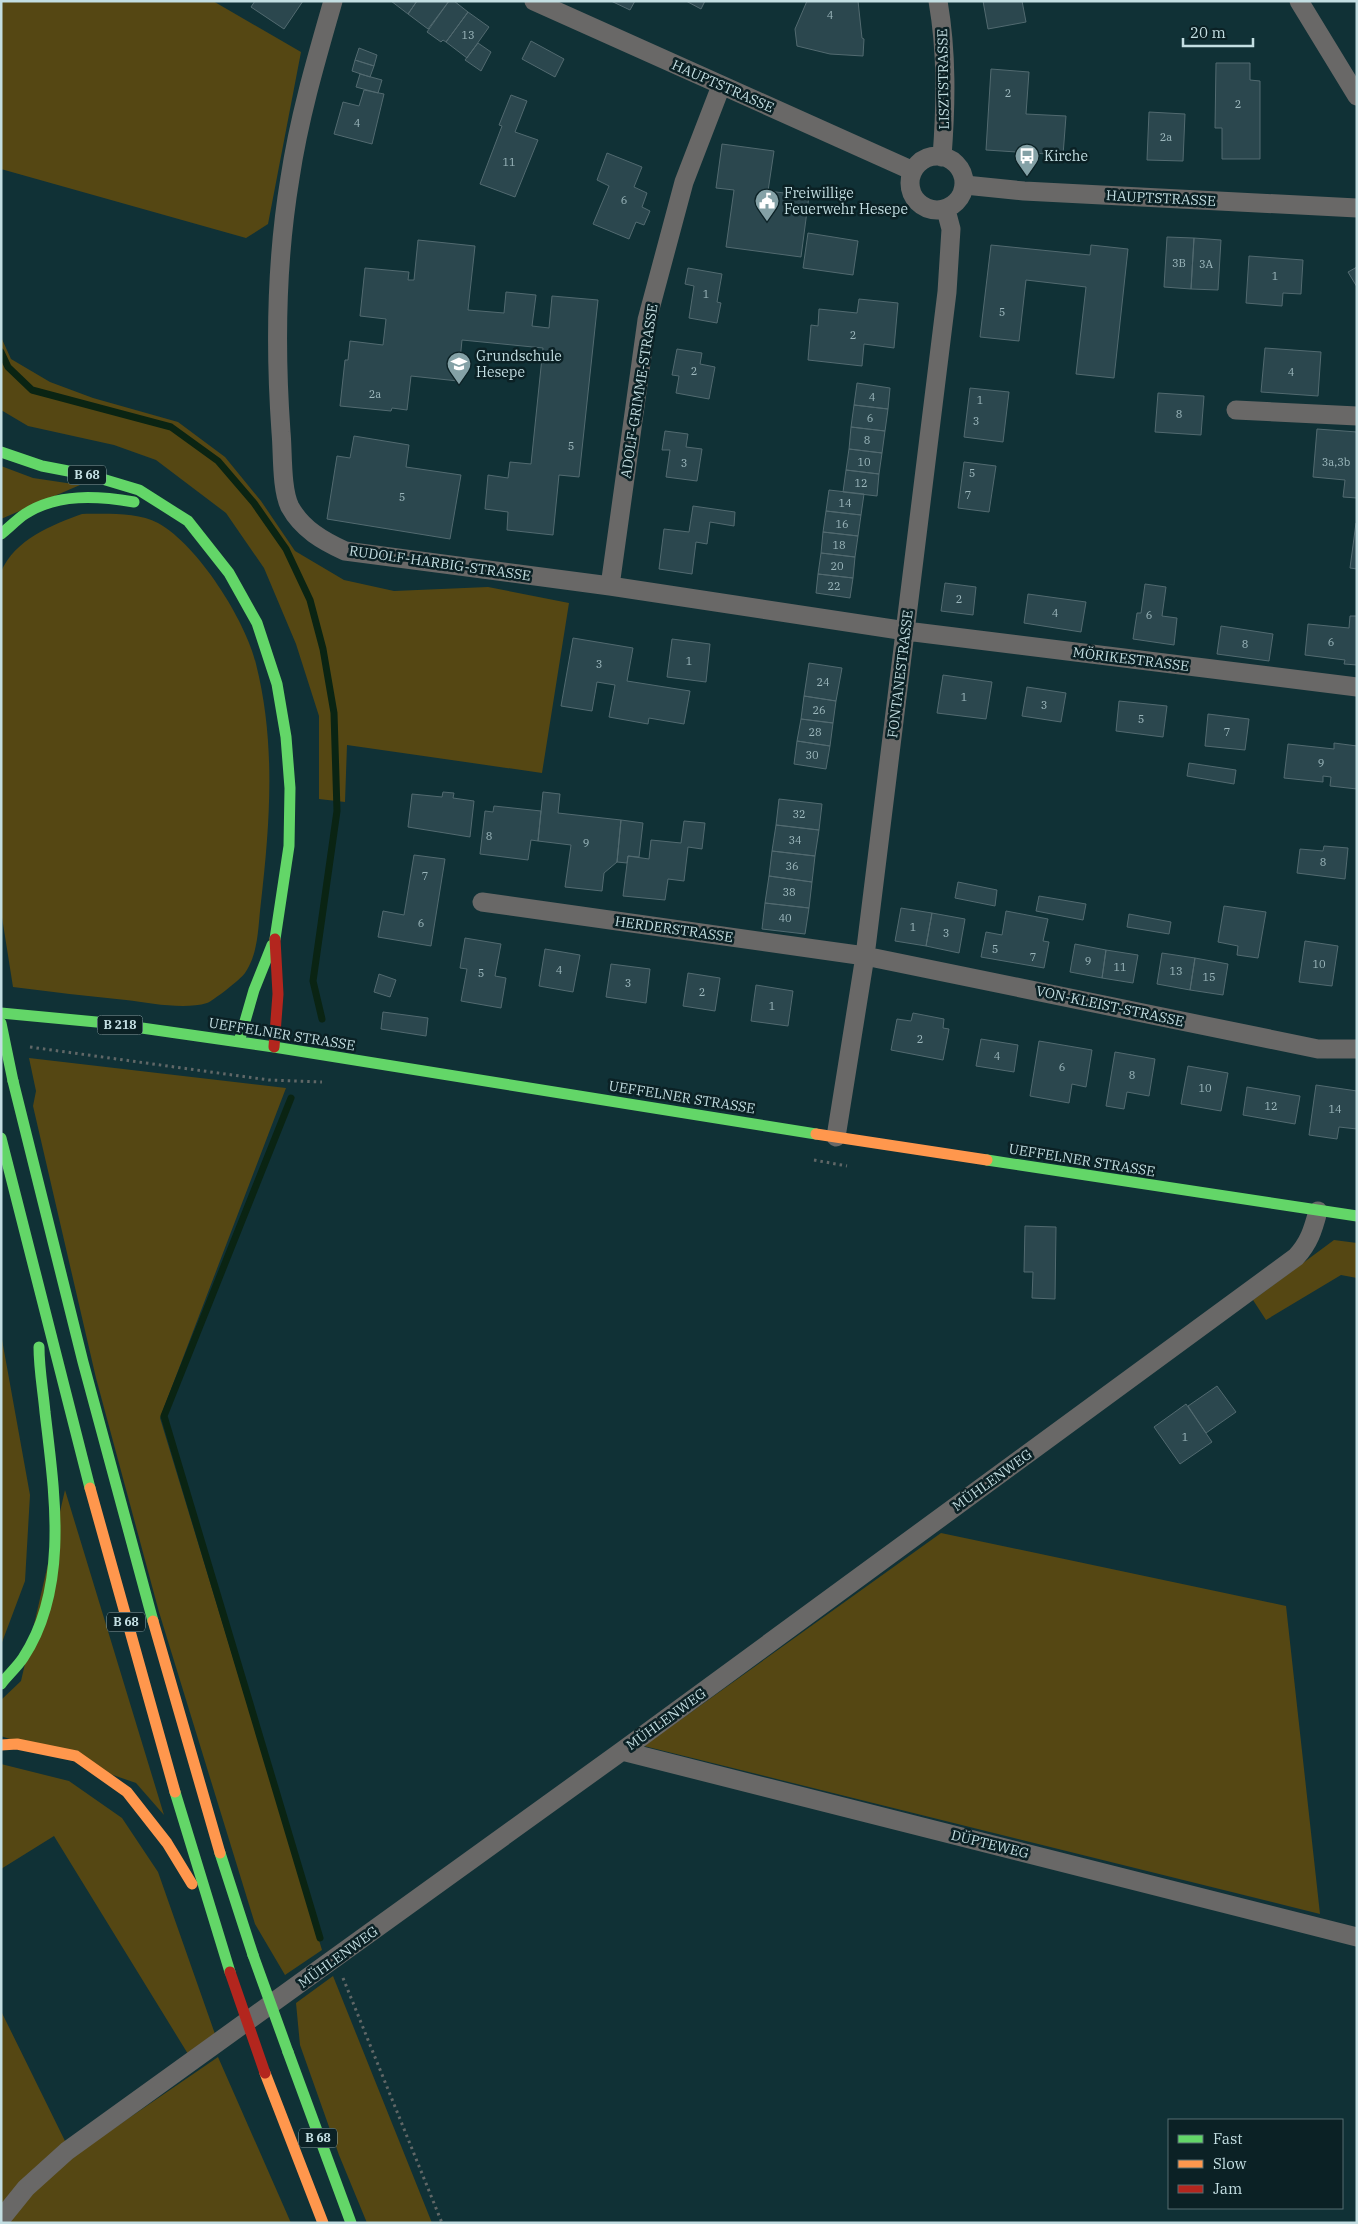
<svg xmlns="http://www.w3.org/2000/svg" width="1358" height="2224" font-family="'IBM Plex Serif',serif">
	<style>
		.green { fill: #554713 }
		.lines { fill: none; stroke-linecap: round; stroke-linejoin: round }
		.stream { stroke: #0a2413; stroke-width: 7 }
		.building { fill: #2b474e; stroke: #526a70 }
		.path { stroke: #606767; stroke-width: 3; stroke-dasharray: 2.5 4; stroke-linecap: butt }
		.street { stroke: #696867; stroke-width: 19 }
		.fast { stroke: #63d668; stroke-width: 11 }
		.slow { stroke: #ff974d; stroke-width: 11 }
		.jam { stroke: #b3261e; stroke-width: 11 }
		.fast-bridge { stroke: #63d668; stroke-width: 11 }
		.jam-bridge { stroke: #b3261e; stroke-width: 11 }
		.labels { text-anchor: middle; stroke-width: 5; stroke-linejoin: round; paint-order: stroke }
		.number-label { font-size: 11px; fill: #9db8bd }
		.shield { fill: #0b2125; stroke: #8ca5a9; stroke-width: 1 }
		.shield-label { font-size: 12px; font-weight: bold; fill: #c3dee2 }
		.street-label { font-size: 14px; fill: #c3dee2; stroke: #0b2125 }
		.poi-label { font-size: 14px; fill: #c3dee2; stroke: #0b2125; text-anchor: start }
	</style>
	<rect width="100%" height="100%" fill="#103136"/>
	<path class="green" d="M 1,1 L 213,1 L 301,52 L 268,224 L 246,238 L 1,169 Z
		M 1,337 L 11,359 L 50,382 L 93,398 L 178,422 L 225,457 L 261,501 L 295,551 L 344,580 L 394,591 L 488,587 L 569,603 L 542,773 L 347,745 L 345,802 L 319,799 L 319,716 L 296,644 L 264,568 L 226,513 L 156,460 L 114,445 L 28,426 L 1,410 Z
		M 1,466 L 33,478 L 80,485 L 1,519 Z
		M 82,514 C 105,514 137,512 158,523 C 198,545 246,621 256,664 C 276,743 270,823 261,902 C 258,925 259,953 245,973 C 241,979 213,1001 207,1003 C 184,1010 150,1003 126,1000 C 88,996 51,992 13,987 L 1,911 L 1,572 C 15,539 52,525 82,514 Z
		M 29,1058 L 286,1088 L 160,1418 L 322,1950 L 285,1975 L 255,1924 L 159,1612 L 96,1378 L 33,1106 L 36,1091 Z
		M 1334,1240 L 1357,1243 L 1357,1278 L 1341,1275 L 1266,1320 L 1253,1300 Z
		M 1,1334 L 30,1495 L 25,1581 L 1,1645 Z
		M 65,1490 L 164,1815 L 136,1783 L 1,1736 L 1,1700 L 21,1681 Z
		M 941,1533 L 1286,1606 L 1320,1914 L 644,1746 Z
		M 1,1764 L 69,1781 L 122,1818 L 158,1872 L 215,2034 L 188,2054 L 54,1836 L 1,1869 Z
		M 333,1976 L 432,2223 L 367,2223 L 339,2155 L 300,2045 L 296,2003 Z
		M 1,2011 L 66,2143 L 75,2155 L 218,2057 L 291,2223 L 1,2223 Z"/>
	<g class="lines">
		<path class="stream" d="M 1,352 L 8,367 L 32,390 L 171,427 L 218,461 L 254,503 L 286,549 L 310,600 L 323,649 L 334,713 L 337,811 L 313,981 L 322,1019
			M 291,1098 L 164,1416 L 320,1938"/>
	</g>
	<path class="building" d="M 255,1 L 303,1 L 284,29 L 251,7 Z
		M 391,1 L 417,1 L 408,14 Z
		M 417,1 L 449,1 L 428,29 L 408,14 Z
		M 449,1 L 454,1 L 468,12 L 446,42 L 443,40 L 441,42 L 427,32 Z
		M 611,1 L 635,1 L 630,10 Z
		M 686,1 L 705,1 L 701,9 Z
		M 807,1 L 858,1 L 862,38 L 864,39 L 863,56 L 830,54 L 797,46 L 795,29 Z
		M 983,1 L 1022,1 L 1026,22 L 988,29 Z
		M 468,12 L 489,27 L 467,58 L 446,42 Z
		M 531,41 L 564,59 L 555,77 L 522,59 Z
		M 478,43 L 491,52 L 481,71 L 465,60 Z
		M 359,48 L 377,55 L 374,66 L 355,60 Z
		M 355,60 L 374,66 L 370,77 L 352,71 Z
		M 1216,63 L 1250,63 L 1250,80 L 1260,81 L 1260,159 L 1222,159 L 1222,128 L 1215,128 Z
		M 991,69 L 1029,72 L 1026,114 L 1066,116 L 1063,155 L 986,150 Z
		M 360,74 L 382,80 L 378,93 L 356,87 Z
		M 364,90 L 384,94 L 372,144 L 334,134 L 343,102 L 359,106 Z
		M 511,95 L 527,101 L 515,132 L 538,140 L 515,197 L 480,184 L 502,126 L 499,125 Z
		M 1149,112 L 1185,114 L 1183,161 L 1147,160 Z
		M 722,144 L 774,151 L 768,191 L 809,196 L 801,257 L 726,247 L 734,190 L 716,188 Z
		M 607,153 L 642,167 L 634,187 L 647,193 L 642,207 L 650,211 L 644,225 L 636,222 L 629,239 L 593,224 L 609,186 L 597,180 Z
		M 808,233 L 858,241 L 853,275 L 803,268 Z
		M 1167,237 L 1194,238 L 1191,289 L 1164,287 Z
		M 1194,238 L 1221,240 L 1218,290 L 1191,289 Z
		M 418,240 L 475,246 L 468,310 L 504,313 L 506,292 L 536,295 L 532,326 L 549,328 L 552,296 L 598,300 L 579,477 L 559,475 L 553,535 L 507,530 L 508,512 L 485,509 L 488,475 L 508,478 L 510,462 L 531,464 L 543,348 L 462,340 L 458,381 L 411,376 L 407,410 L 392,408 L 391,411 L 340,406 L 345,360 L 348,360 L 350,341 L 383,345 L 386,319 L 360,316 L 365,268 L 409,272 L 408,280 L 414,280 Z
		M 991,245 L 1090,255 L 1091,245 L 1128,249 L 1114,378 L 1076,374 L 1086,287 L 1026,280 L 1019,341 L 980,337 Z
		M 1249,256 L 1303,260 L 1301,294 L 1283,293 L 1282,306 L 1246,303 Z
		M 1357,267 L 1357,287 L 1348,272 Z
		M 688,268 L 722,274 L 717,302 L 721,303 L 717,323 L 689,318 L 694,286 L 685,284 Z
		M 859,299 L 898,303 L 894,348 L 864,344 L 862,366 L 808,360 L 811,325 L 818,326 L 819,309 L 857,313 Z
		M 1265,348 L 1321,352 L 1318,396 L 1261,392 Z
		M 677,349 L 702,353 L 700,364 L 715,367 L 709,399 L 676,393 L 679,376 L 672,375 Z
		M 857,383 L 890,388 L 888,409 L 854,405 Z
		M 970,388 L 1009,392 L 1003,442 L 964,437 Z
		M 1158,393 L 1204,396 L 1201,435 L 1155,432 Z
		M 854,405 L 888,409 L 885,431 L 851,427 Z
		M 851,427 L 885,431 L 882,453 L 849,449 Z
		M 1317,429 L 1357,432 L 1357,498 L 1343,497 L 1345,480 L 1313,477 Z
		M 665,431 L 688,434 L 686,447 L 702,449 L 697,481 L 666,477 L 670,450 L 662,450 Z
		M 354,436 L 409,445 L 406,467 L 461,475 L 450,539 L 327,519 L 337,456 L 350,458 Z
		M 849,449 L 882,453 L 879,474 L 846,470 Z
		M 964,462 L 996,466 L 989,512 L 958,508 Z
		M 846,470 L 879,474 L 877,496 L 843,492 Z
		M 829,490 L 864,494 L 861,515 L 826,511 Z
		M 693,506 L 735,512 L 734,526 L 710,522 L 707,544 L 696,542 L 692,574 L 659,569 L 664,529 L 689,532 Z
		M 826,511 L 861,515 L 858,536 L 823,532 Z
		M 1356,523 L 1357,523 L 1357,569 L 1350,568 Z
		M 823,532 L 858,536 L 855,557 L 821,553 Z
		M 821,553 L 855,557 L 853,578 L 818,574 Z
		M 818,574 L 853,578 L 850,598 L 816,593 Z
		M 945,583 L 976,587 L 973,615 L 941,611 Z
		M 1145,584 L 1166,587 L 1162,616 L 1177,618 L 1174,645 L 1133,639 L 1137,613 L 1141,613 Z
		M 1028,594 L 1086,602 L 1081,632 L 1024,623 Z
		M 1350,616 L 1357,616 L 1357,665 L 1344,664 L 1345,660 L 1305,655 L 1308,624 L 1349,628 Z
		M 1221,626 L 1273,634 L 1269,661 L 1217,654 Z
		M 573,638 L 633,648 L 627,681 L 690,691 L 684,724 L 649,718 L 648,724 L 609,717 L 615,685 L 597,682 L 592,711 L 561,706 Z
		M 672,639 L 710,644 L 706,682 L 667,677 Z
		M 809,663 L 842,668 L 836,701 L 804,696 Z
		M 943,675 L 992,682 L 986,719 L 937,713 Z
		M 1027,687 L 1066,693 L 1061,722 L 1022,716 Z
		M 804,696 L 836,701 L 833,723 L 801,719 Z
		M 1119,701 L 1167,706 L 1163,737 L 1116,731 Z
		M 1208,714 L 1249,719 L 1245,750 L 1205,746 Z
		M 801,719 L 833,723 L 830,746 L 797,741 Z
		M 797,741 L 830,746 L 826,769 L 794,764 Z
		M 1334,743 L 1357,746 L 1357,789 L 1330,786 L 1331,777 L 1323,776 L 1323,782 L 1284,778 L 1288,744 L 1334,749 Z
		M 1189,763 L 1236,770 L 1234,784 L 1187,776 Z
		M 443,792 L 454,793 L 453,798 L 474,801 L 470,837 L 408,827 L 412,794 L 442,797 Z
		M 543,792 L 560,794 L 558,813 L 621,820 L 617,862 L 604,873 L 602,891 L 565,887 L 571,845 L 538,841 Z
		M 779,799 L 822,804 L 819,830 L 776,825 Z
		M 494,806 L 541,811 L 538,841 L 531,840 L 528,860 L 480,854 L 485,811 L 493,812 Z
		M 621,820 L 643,823 L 639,857 L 628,856 L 627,863 L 617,862 Z
		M 684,821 L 705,823 L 702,849 L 688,847 L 684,881 L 668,879 L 665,900 L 623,896 L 628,856 L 649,859 L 651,840 L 681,843 Z
		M 776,825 L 819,830 L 815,856 L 772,851 Z
		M 1324,846 L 1348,848 L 1345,879 L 1297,873 L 1300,849 L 1323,851 Z
		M 772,851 L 815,856 L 812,882 L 769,876 Z
		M 414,855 L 445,859 L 431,946 L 378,937 L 383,911 L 404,915 Z
		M 769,876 L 812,882 L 809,908 L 765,903 Z
		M 958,882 L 997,890 L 995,906 L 955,898 Z
		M 1039,896 L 1086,904 L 1083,920 L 1036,911 Z
		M 765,903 L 809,908 L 805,934 L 762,929 Z
		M 1224,906 L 1266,912 L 1258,958 L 1237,955 L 1238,946 L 1218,942 Z
		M 901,908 L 932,913 L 926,946 L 895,941 Z
		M 1006,911 L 1048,919 L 1043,941 L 1049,942 L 1044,968 L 981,957 L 986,932 L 1002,935 Z
		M 932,913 L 965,919 L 959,953 L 926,946 Z
		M 1129,914 L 1171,922 L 1169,934 L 1127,927 Z
		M 465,938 L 501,944 L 495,976 L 506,978 L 501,1008 L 461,1001 L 467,969 L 460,968 Z
		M 1305,941 L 1338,946 L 1332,986 L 1299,982 Z
		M 1075,944 L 1106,950 L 1102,978 L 1070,972 Z
		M 545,949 L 580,955 L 573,992 L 539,986 Z
		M 1106,950 L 1138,955 L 1133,983 L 1102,978 Z
		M 1162,953 L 1195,958 L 1190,990 L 1157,984 Z
		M 1195,958 L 1228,964 L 1223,995 L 1190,990 Z
		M 611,964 L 650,969 L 646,1003 L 606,997 Z
		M 688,973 L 720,978 L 715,1011 L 683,1006 Z
		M 379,974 L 396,980 L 390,997 L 374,992 Z
		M 756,985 L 793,991 L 788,1026 L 751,1021 Z
		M 383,1012 L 428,1018 L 426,1036 L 381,1029 Z
		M 913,1013 L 944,1019 L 943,1028 L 949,1029 L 943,1060 L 891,1050 L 897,1019 L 911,1021 Z
		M 981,1039 L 1018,1045 L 1014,1072 L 976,1066 Z
		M 1039,1041 L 1092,1050 L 1086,1087 L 1072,1084 L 1069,1103 L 1030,1096 Z
		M 1115,1052 L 1155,1059 L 1149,1096 L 1127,1092 L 1124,1109 L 1106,1106 Z
		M 1188,1066 L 1228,1073 L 1221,1111 L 1181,1104 Z
		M 1316,1085 L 1357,1091 L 1357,1129 L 1339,1127 L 1337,1139 L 1309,1135 Z
		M 1247,1087 L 1300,1096 L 1295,1124 L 1243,1115 Z
		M 1025,1226 L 1056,1227 L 1055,1299 L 1032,1298 L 1033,1272 L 1024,1272 Z
		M 1217,1386 L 1236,1412 L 1206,1433 L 1188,1406 Z
		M 1186,1404 L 1212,1442 L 1180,1464 L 1154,1427 Z"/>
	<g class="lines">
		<path class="path" d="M 30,1047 L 269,1080 L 322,1082
			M 814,1160 L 847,1166
			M 343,1978 L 442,2223"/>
		<path class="street" d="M 333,1 C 316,60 299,118 290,178 C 276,262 275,348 281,432 C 283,452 281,489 290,507 C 302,529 323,541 345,551 L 610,586 L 906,631 L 1357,687
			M 534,1 L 913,171
			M 938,1 C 947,53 946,104 942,157
			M 1299,1 L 1357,96
			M910 183a27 27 0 1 1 54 0a27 27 0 1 1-54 0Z
			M 965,185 L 1024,191 L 1357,208
			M 1236,410 L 1357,416
			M 610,586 L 647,320 L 684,182 L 721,86
			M 482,902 L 865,956 L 1318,1049 L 1357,1049
			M 836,1137 L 865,956 L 947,292 L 951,229 L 946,210
			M 622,1751 L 1357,1937
			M 1,2219 L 26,2188 L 67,2151 L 622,1751 L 1296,1257 C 1309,1243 1313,1230 1318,1211"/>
		<path class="fast" d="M 1,452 L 42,466 L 89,475 L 139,490 L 188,521 L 229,573 L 257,623 L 277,684 L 286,737 L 290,788 L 289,846 L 275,939
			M 1,534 C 9,528 16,520 25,514 C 57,493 98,496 134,502
			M 1,1013 L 107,1023 L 274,1047
			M 239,1042 L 254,990 L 272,945
			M 274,1047 L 816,1134
			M 13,1081 L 83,1362 L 153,1621
			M 1,1138 L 90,1488
			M 987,1160 L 1357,1216
			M 1,1684 C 8,1675 17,1667 23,1658 C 70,1587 54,1490 45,1412 C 43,1390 39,1369 39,1347
			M 175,1792 L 230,1972
			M 220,1853 L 253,1955
			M 288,2052 L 351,2223"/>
		<path class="slow" d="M 816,1134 L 987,1160
			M 90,1488 L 175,1792
			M 153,1621 L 220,1853
			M 1,1745 L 17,1744 L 76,1756 L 127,1792 L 167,1843 L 192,1884
			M 265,2073 L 323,2223"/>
		<path class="jam" d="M 274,1047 L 278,994 L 275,939"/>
		<path class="fast-bridge" d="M 1,1023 L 13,1081
			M 253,1955 L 288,2052"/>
		<path class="jam-bridge" d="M 230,1972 L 265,2073"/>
	</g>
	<defs>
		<symbol id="bus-pin" viewBox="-11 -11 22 30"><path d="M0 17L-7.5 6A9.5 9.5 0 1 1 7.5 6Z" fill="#84a1a6" stroke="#0b2125"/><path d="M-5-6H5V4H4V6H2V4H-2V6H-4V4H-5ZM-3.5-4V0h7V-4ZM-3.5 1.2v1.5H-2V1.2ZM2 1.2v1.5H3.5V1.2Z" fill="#fff"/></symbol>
		<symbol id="civic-pin" viewBox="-11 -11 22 30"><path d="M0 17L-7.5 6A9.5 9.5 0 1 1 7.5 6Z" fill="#84a1a6" stroke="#0b2125"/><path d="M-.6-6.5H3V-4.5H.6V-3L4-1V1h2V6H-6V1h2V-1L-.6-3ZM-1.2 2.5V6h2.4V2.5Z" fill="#fff"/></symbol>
		<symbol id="school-pin" viewBox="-11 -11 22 30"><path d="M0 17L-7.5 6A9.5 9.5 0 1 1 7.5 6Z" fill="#84a1a6" stroke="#0b2125"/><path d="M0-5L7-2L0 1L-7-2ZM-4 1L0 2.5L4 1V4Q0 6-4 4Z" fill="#fff"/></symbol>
	</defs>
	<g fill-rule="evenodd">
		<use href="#bus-pin" x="1013" y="142" width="28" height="38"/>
		<use href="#civic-pin" x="753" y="187" width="28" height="38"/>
		<use href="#school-pin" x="445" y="350" width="28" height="38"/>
	</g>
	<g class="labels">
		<g class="number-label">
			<text x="830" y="19">4</text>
			<text x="468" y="39">13</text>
			<text x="1008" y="97">2</text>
			<text x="1238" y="108">2</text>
			<text x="357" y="127">4</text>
			<text x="1166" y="141">2a</text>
			<text x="509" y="166">11</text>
			<text x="624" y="204">6</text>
			<text x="1179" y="267">3B</text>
			<text x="1206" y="268">3A</text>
			<text x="1275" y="280">1</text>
			<text x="706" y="298">1</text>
			<text x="1002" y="316">5</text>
			<text x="853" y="339">2</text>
			<text x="694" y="375">2</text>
			<text x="1291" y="376">4</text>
			<text x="375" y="398">2a</text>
			<text x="872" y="401">4</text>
			<text x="980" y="404">1</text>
			<text x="1179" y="418">8</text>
			<text x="870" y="422">6</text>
			<text x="976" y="425">3</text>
			<text x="867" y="444">8</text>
			<text x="571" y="450">5</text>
			<text x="864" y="466">10</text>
			<text x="1336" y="466">3a,3b</text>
			<text x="684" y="467">3</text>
			<text x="972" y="477">5</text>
			<text x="861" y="487">12</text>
			<text x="968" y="499">7</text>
			<text x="402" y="501">5</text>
			<text x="845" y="507">14</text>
			<text x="842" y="528">16</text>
			<text x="839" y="549">18</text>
			<text x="837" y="570">20</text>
			<text x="834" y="590">22</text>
			<text x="959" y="603">2</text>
			<text x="1055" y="617">4</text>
			<text x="1149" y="619">6</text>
			<text x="1331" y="646">6</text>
			<text x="1245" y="648">8</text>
			<text x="689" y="665">1</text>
			<text x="599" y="668">3</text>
			<text x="823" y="686">24</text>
			<text x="964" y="701">1</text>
			<text x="1044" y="709">3</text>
			<text x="819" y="714">26</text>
			<text x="1141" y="723">5</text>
			<text x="815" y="736">28</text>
			<text x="1227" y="736">7</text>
			<text x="812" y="759">30</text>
			<text x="1321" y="767">9</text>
			<text x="799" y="818">32</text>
			<text x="489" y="840">8</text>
			<text x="795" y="844">34</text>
			<text x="586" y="847">9</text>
			<text x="1323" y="866">8</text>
			<text x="792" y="870">36</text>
			<text x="425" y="880">7</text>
			<text x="789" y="896">38</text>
			<text x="785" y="922">40</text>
			<text x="421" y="927">6</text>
			<text x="913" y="931">1</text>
			<text x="946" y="937">3</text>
			<text x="995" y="953">5</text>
			<text x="1033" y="961">7</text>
			<text x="1088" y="965">9</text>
			<text x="1319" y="968">10</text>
			<text x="1120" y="971">11</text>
			<text x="559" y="974">4</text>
			<text x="1176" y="975">13</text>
			<text x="481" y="977">5</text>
			<text x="1209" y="981">15</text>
			<text x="628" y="987">3</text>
			<text x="702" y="996">2</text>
			<text x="772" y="1010">1</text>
			<text x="920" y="1043">2</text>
			<text x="997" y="1060">4</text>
			<text x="1062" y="1071">6</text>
			<text x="1132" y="1079">8</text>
			<text x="1205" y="1092">10</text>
			<text x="1271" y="1110">12</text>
			<text x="1335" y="1113">14</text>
			<text x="1185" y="1441">1</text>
		</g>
		<g class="shield">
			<rect x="68" y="465.5" width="38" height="19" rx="4"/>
			<rect x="97.5" y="1015.5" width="45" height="19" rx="4"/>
			<rect x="107" y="1612.5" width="38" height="19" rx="4"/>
			<rect x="299" y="2128.5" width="38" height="19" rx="4"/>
		</g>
		<g class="shield-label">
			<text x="87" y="479">B 68</text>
			<text x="120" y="1029">B 218</text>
			<text x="126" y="1626">B 68</text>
			<text x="318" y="2142">B 68</text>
		</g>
		<g class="street-label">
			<text transform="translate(943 79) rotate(-91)" y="5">LISZTSTRASSE</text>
			<text transform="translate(723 86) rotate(24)" y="5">HAUPTSTRASSE</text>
			<text transform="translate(1161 198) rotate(3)" y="5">HAUPTSTRASSE</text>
			<text transform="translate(639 391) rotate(-81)" y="5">ADOLF-GRIMME-STRASSE</text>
			<text transform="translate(440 563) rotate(8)" y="5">RUDOLF-HARBIG-STRASSE</text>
			<text transform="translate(1131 659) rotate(7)" y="5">MÖRIKESTRASSE</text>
			<text transform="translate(900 674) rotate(-83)" y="5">FONTANESTRASSE</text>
			<text transform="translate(674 929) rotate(8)" y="5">HERDERSTRASSE</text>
			<text transform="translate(1110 1006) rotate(12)" y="5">VON-KLEIST-STRASSE</text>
			<text transform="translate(282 1034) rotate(9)" y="5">UEFFELNER STRASSE</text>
			<text transform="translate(682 1097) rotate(9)" y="5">UEFFELNER STRASSE</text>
			<text transform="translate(1082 1160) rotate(9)" y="5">UEFFELNER STRASSE</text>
			<text transform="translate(992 1480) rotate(-36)" y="5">MÜHLENWEG</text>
			<text transform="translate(666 1719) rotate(-36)" y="5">MÜHLENWEG</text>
			<text transform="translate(990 1844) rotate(14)" y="5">DÜPTEWEG</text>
			<text transform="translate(338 1957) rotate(-36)" y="5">MÜHLENWEG</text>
		</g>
		<g class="poi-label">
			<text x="1044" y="161">Kirche</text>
			<text x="784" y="198">Freiwillige<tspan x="784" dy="16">Feuerwehr Hesepe</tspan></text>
			<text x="476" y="361">Grundschule<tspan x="476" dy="16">Hesepe</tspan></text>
		</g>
	</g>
	<rect width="1358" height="2224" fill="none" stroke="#c3dee2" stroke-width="5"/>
	<rect x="1168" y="2119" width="175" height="90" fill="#0b2125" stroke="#556d71"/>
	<rect x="1178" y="2135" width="25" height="8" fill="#63d668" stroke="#556d71"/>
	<text x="1213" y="2144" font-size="15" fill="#c3dee2">Fast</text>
	<rect x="1178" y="2160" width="25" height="8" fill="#ff974d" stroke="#556d71"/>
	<text x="1213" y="2169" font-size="15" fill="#c3dee2">Slow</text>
	<rect x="1178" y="2185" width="25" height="8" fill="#b3261e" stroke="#556d71"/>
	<text x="1213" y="2194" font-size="15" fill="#c3dee2">Jam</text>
	<path d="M1183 38v8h70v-8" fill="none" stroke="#c3dee2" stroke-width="2.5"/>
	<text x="1190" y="38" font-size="15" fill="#c3dee2" stroke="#0b2125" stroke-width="4" paint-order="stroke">20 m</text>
</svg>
